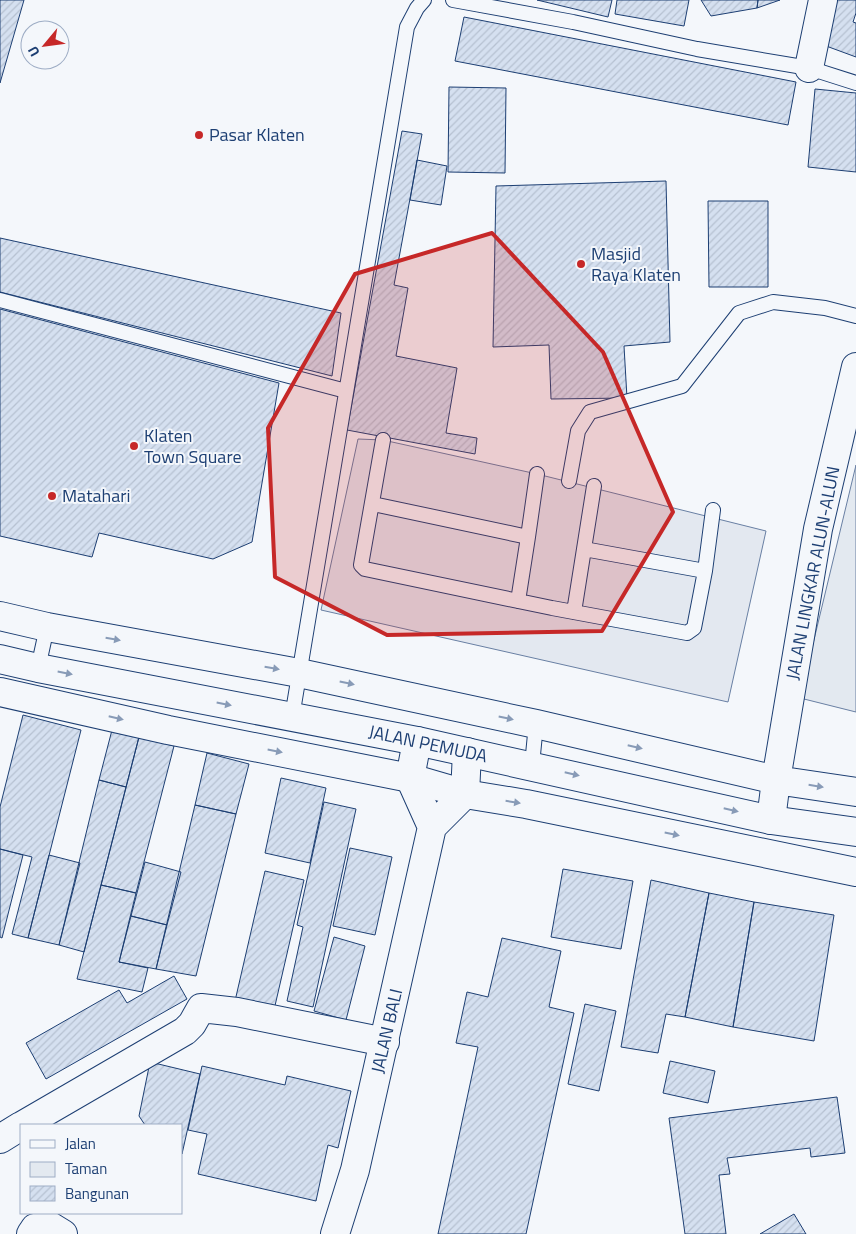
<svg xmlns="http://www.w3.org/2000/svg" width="856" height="1234" font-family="'Titillium Web',sans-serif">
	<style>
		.green { fill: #e3e9f0; stroke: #687fa3 }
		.parking { fill: #e3e8f0; stroke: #687fa3 }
		.building { fill: url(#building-hatch); stroke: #1d3f73 }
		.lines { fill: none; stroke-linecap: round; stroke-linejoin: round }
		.service-casing { stroke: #1d3f73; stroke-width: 16 }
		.minor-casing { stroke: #1d3f73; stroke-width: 30 }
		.tertiary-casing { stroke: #1d3f73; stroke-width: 30 }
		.secondary-casing { stroke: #1d3f73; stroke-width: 30 }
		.service { stroke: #f4f7fb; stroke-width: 14 }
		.minor { stroke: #f4f7fb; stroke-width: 28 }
		.tertiary { stroke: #f4f7fb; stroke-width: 28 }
		.secondary { stroke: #f4f7fb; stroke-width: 28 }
		.oneway { fill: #889bb7 }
		.marked { fill: #c62828; fill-opacity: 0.2; stroke: #c62828; stroke-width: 4; stroke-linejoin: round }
		.poi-dot { fill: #c62828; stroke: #f4f7fb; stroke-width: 2 }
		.labels { text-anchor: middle; stroke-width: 4; stroke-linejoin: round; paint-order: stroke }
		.poi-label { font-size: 18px; fill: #1d3f73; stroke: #f4f7fb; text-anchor: start }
		.street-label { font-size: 18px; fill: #1d3f73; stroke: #f4f7fb }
	</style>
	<defs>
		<pattern id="building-hatch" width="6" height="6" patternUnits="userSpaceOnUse" patternTransform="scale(1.25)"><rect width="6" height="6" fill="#d5e0f0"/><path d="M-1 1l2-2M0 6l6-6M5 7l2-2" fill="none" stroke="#b6c1d1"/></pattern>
	</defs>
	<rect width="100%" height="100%" fill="#f4f7fb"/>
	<path class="green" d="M 856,465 L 856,712 L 800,698 Z"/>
	<path class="parking" d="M 358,439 L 383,440 L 537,474 L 766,531 L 728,702 L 321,610 Z"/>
	<path class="building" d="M 0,0 L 24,0 L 0,83 Z
		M 537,0 L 612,0 L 608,17 Z
		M 617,0 L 689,0 L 684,26 L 615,14 Z
		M 701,0 L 758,0 L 757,8 L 711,16 Z
		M 758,0 L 780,0 L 757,8 Z
		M 833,0 L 856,0 L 856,13 L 853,22 L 856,23 L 856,57 L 818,43 Z
		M 464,17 L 796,82 L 788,125 L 455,61 Z
		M 449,87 L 506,88 L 505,173 L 448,172 Z
		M 815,89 L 856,93 L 856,172 L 808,167 Z
		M 402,131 L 422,134 L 394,285 L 408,288 L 396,356 L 457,368 L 446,433 L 477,438 L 475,454 L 347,430 Z
		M 417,160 L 447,166 L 441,205 L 410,200 Z
		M 666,181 L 670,342 L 624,346 L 627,398 L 551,399 L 549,345 L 493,347 L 496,186 Z
		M 708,201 L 768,201 L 768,287 L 709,287 Z
		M 0,238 L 341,313 L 332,376 L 0,292 Z
		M 0,309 L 279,383 L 252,542 L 213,559 L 99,533 L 92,557 L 0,536 Z
		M 23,715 L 81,730 L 28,938 L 12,934 L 32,857 L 0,849 L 0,807 Z
		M 112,730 L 139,737 L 126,787 L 99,780 Z
		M 139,737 L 174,746 L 136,893 L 101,885 Z
		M 207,753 L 249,764 L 236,814 L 195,805 Z
		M 281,778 L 326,788 L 310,863 L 265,853 Z
		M 99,780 L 126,787 L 84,952 L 59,945 Z
		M 324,802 L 356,809 L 313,1007 L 287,1001 L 303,927 L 297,925 Z
		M 195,805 L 236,814 L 196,976 L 156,969 Z
		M 350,848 L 392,857 L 375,935 L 333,926 Z
		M 0,849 L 23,855 L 2,938 L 0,937 Z
		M 49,855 L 80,863 L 59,945 L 28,938 Z
		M 145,862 L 181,872 L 167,925 L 131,916 Z
		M 563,869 L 633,881 L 621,949 L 551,937 Z
		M 265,871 L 304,880 L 274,1010 L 235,1001 Z
		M 651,880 L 709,893 L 685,1017 L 666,1014 L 658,1053 L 621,1047 Z
		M 101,885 L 136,893 L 119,962 L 148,968 L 142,992 L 77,979 Z
		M 709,893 L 754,902 L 733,1027 L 685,1017 Z
		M 754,902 L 834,915 L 814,1041 L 733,1027 Z
		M 131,916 L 167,925 L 156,969 L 119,962 Z
		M 334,937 L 365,946 L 346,1020 L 314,1011 Z
		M 502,938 L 561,951 L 549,1007 L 574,1013 L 526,1234 L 438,1234 L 478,1047 L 456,1043 L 467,992 L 488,997 Z
		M 174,976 L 187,999 L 46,1079 L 26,1043 L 119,990 L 127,1003 Z
		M 585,1004 L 616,1011 L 599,1091 L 568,1084 Z
		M 670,1061 L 715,1071 L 708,1103 L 663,1093 Z
		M 150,1062 L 200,1074 L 182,1154 L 181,1125 L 145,1125 L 139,1116 Z
		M 202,1066 L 285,1085 L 287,1076 L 351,1091 L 338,1148 L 328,1145 L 316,1201 L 198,1174 L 207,1134 L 188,1130 Z
		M 837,1097 L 845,1153 L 811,1157 L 810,1148 L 727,1158 L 730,1174 L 719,1175 L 726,1234 L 685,1234 L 669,1118 Z
		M 794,1214 L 806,1234 L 760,1234 Z"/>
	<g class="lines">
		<defs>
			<path id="service" d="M 453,0 L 573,22 L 697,49 L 809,68 L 856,83
				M 0,300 L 346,391
				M 383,440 L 361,565 L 365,569 L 552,608 L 687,633 L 694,628 L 705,571 L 713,510
				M 569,481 L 578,431 L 590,412 L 682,386 L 739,313 L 773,302 L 825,308 L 856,316
				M 373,504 L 528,537 L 518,601
				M 528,537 L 537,474
				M 584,549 L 594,486
				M 574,612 L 584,549 L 705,571
				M 38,668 L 47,627
				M 292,717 L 407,27 L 417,8 L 424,0
				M 532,765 L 536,724"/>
			<path id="minor" d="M 809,68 L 823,0
				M 0,616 L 47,627 L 299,673 L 536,724 L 776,780 L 856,792
				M 0,692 L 168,730 L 410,778 L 465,794 L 526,804 L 856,872
				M 771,820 L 776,780 L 818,529 L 856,367
				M 23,1125 L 185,1031 L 192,1024 L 201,1008 L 237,1012 L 385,1042
				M 0,1139 L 21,1126
				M 31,1234 L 35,1228 L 50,1226 L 63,1234"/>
			<path id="tertiary" d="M 417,741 L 410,778 L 432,827
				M 335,1234 L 355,1170 L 432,827 L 465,794 L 467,752"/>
			<path id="secondary" d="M 0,659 L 38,668 L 417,741 L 771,820 L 856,832"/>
		</defs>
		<use href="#service" class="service-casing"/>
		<use href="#minor" class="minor-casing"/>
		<use href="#tertiary" class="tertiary-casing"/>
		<use href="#secondary" class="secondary-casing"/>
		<use href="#service" class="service"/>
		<use href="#minor" class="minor"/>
		<use href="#tertiary" class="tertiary"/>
		<use href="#secondary" class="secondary"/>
	</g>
	<defs><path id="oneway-solid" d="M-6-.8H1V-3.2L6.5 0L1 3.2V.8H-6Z" transform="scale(1.25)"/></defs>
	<g class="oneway">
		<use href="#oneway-solid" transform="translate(113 639) rotate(10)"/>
		<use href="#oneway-solid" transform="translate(272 668) rotate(10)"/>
		<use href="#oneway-solid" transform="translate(65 673) rotate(11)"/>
		<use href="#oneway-solid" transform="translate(347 683) rotate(12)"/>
		<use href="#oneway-solid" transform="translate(224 704) rotate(11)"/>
		<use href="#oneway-solid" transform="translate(116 718) rotate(13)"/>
		<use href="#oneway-solid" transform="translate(506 718) rotate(12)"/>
		<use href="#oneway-solid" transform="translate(635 747) rotate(13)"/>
		<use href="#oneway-solid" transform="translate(275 751) rotate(11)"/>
		<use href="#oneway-solid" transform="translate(572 774) rotate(13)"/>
		<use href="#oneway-solid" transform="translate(816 786) rotate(9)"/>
		<use href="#oneway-solid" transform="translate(513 802) rotate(9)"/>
		<use href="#oneway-solid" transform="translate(731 810) rotate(13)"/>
		<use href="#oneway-solid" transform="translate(672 834) rotate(12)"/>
	</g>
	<path class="marked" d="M 492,233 L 603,352 L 673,512 L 602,631 L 387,635 L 275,577 L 268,428 L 355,274 Z"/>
	<g class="poi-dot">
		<circle cx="199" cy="135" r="5"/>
		<circle cx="581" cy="264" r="5"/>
		<circle cx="134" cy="446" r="5"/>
		<circle cx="52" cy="496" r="5"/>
	</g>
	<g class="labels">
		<g class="poi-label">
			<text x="209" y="141">Pasar Klaten</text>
			<text x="591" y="260">Masjid<tspan x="591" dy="21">Raya Klaten</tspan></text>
			<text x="144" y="442">Klaten<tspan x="144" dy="21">Town Square</tspan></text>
			<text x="62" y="502">Matahari</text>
		</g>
		<g class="street-label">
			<text transform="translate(813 573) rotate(-79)" y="6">JALAN LINGKAR ALUN-ALUN</text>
			<text transform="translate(428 744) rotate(12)" y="6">JALAN PEMUDA</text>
			<text transform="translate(387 1031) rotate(-77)" y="6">JALAN BALI</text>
		</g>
	</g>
	<rect x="20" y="1124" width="162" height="90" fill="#f4f7fb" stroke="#9eadc5"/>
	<rect x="30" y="1140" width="25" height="8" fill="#f4f7fb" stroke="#9eadc5"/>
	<text x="65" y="1149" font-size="15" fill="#1d3f73">Jalan</text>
	<rect x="30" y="1162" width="25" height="15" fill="#e3e9f0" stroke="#9eadc5"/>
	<text x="65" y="1174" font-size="15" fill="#1d3f73">Taman</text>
	<rect x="30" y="1186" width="25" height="15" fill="url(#building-hatch)" stroke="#9eadc5"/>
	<text x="65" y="1199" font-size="15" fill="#1d3f73">Bangunan</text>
	<g transform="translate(45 45) rotate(241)"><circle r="24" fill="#f4f7fb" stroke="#9eadc5"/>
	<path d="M0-4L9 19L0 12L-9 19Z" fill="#c62828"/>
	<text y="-8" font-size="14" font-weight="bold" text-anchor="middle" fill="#1d3f73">U</text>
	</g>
</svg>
